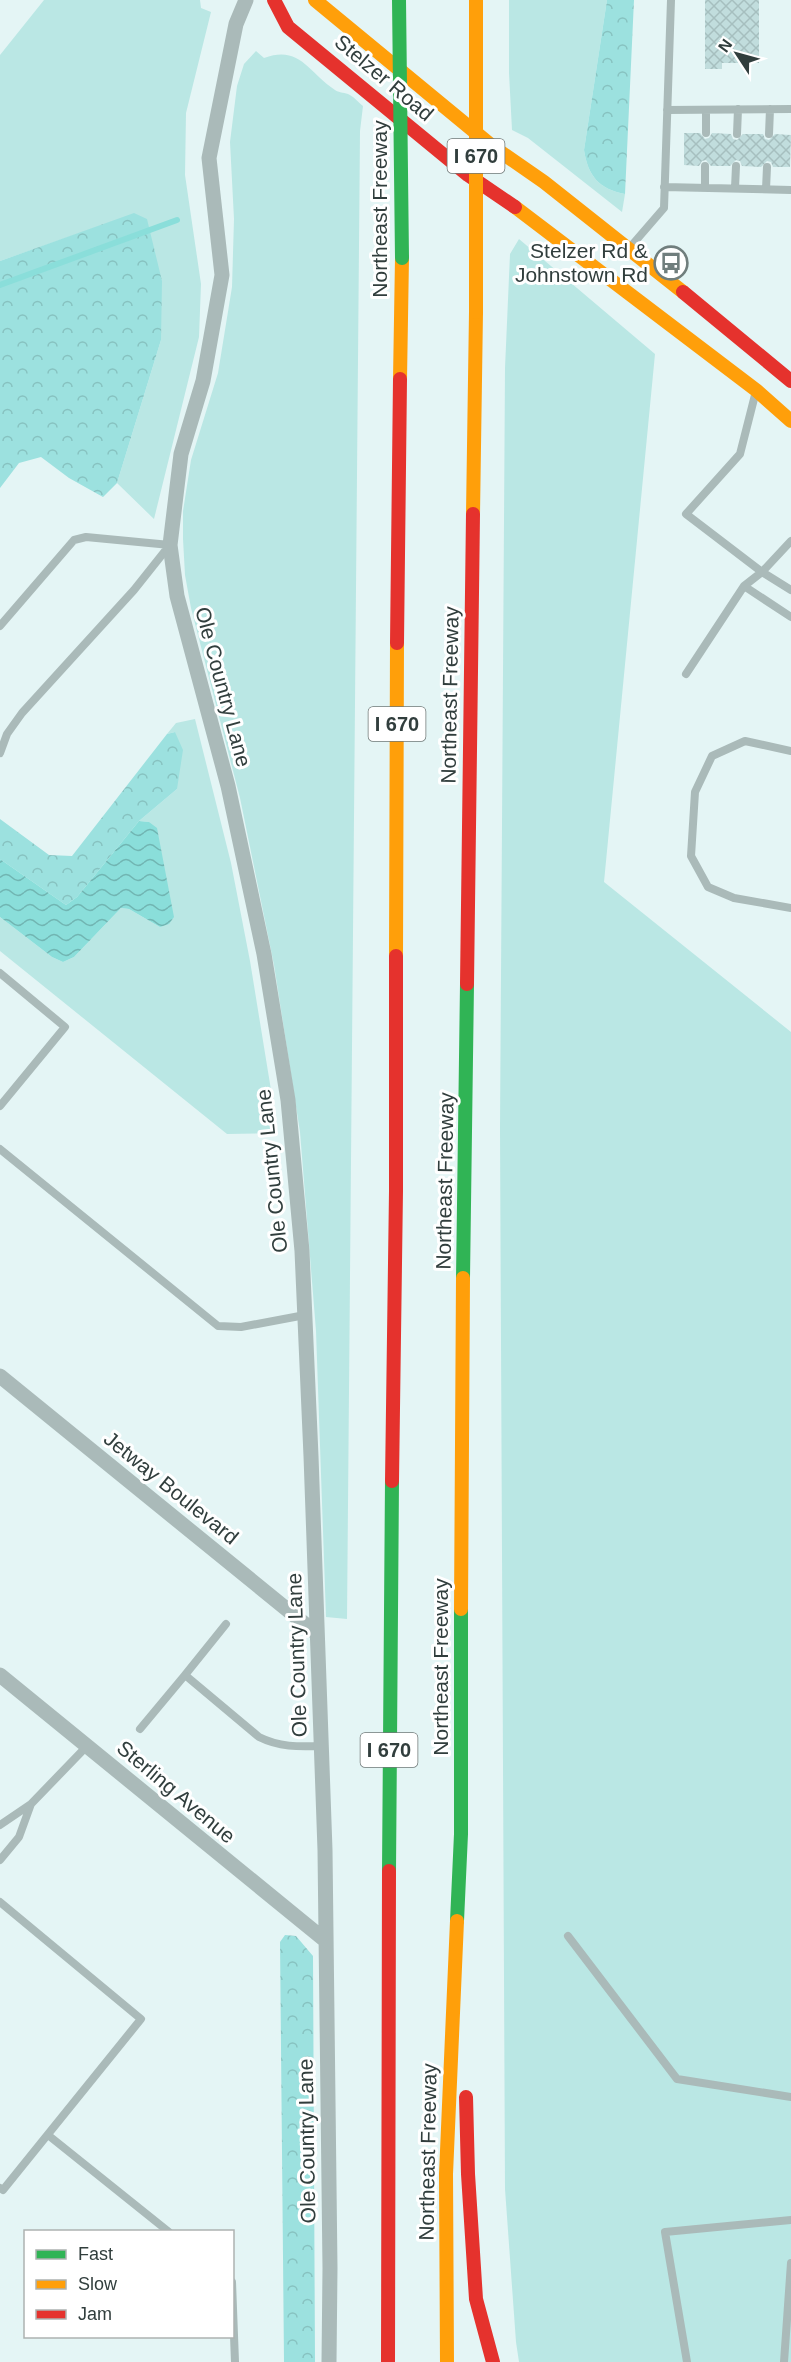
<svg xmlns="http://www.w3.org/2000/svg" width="791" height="2362" font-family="Helvetica,sans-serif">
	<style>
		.green { fill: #bae7e4 }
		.forest { fill: url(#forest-crowns) }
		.water { fill: url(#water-waves) }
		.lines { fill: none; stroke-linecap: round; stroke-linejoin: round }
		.stream { stroke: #8adeda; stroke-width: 6 }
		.building { fill: url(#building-cross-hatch) }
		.lane { stroke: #aabab9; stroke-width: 8 }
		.street { stroke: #aabab9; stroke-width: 15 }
		.fast { stroke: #30b455; stroke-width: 14 }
		.slow { stroke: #ff9f0a; stroke-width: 14 }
		.jam { stroke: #e5322d; stroke-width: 14 }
		.fast-bridge { stroke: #30b455; stroke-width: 14 }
		.slow-bridge { stroke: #ff9f0a; stroke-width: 14 }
		.labels { text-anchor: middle; stroke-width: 6; stroke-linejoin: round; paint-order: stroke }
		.shield { fill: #fff; stroke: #6f7877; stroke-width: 1.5 }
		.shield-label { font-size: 20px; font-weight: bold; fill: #313e3d }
		.street-label { font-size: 21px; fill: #313e3d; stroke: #fff }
		.poi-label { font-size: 21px; fill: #313e3d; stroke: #fff; text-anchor: end }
	</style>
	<defs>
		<pattern id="forest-crowns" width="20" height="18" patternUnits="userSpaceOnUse" patternTransform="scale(1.5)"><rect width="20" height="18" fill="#9ce1df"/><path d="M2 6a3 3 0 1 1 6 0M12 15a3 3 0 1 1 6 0" fill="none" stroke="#87c2c0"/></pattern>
		<pattern id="water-waves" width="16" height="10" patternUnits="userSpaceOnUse" patternTransform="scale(1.5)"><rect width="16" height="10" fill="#8adeda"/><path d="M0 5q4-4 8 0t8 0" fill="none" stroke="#71b5b2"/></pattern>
		<pattern id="building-cross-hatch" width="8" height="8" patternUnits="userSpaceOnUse" patternTransform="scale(1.5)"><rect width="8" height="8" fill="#c1dddd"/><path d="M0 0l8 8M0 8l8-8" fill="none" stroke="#a6bfbf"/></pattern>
	</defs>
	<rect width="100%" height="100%" fill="#e4f5f5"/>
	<path class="green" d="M 44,0 L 200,0 L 201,8 L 211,12 L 186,113 L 185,175 L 201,284 L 199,337 L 154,519 L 117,483 L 161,340 L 134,214 L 0,261 L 0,55 Z
		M 509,0 L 607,0 L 584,150 C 588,176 599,189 625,194 L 622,212 L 528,138 L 512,130 L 509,73 Z
		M 256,51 L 264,58 C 300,45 308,72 335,90 C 339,93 343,92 348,94 C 353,96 358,102 363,106 L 360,131 L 347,1619 L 326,1617 L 316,1331 L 300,1132 L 274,965 L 240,798 L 191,608 L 185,575 L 183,539 L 183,511 L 191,460 L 218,373 L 232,287 L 234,219 L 230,142 L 237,86 L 244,64 Z
		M 519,239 L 655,354 L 604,882 L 791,1032 L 791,2362 L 519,2362 L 516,2342 L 505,2189 L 500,1129 L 505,368 L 510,254 Z
		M 195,719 L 231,863 L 250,961 L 278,1133 L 227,1134 L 0,951 L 0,917 L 52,957 L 63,962 L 74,957 L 121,908 L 129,909 L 160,927 L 149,822 L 139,821 L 177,789 L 175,732 L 167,734 L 176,723 Z"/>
	<path class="forest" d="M 607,0 L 634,0 L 625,194 C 599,189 588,176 584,150 Z
		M 134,213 L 147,219 L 162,281 L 161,340 L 117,483 L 103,497 L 69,478 L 41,457 L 19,463 L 0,488 L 0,261 Z
		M 175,732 L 183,750 L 177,789 L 139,821 L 77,897 L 66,905 L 0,859 L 0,819 L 49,855 L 72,856 L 167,734 Z
		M 285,1935 L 296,1936 L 313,1956 L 315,2362 L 284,2362 L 280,1942 Z"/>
	<path class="water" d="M 139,821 L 149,822 L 157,828 L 174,917 L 169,924 L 160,927 L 129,909 L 121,908 L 74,957 L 63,962 L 52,957 L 0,917 L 0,859 L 66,905 L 77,897 Z"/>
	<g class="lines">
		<path class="stream" d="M 0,285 L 177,220"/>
	</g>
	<path class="building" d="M 705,0 L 759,0 L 759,63 L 722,63 L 722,69 L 705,69 Z
		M 684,133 L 700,133 L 705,139 L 709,138 L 712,133 L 731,134 L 733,139 L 737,140 L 743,134 L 763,134 L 765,139 L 769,140 L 775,134 L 791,135 L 790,167 L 773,167 L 771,162 L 767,161 L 761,167 L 742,166 L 740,161 L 736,160 L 730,166 L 711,166 L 706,160 L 702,161 L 699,166 L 684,165 Z"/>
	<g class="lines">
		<path class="lane" d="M 667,110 L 791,109
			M 706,133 L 706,110
			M 737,134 L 738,109
			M 769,134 L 770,109
			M 664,187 L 791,190
			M 705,188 L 705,166
			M 735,188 L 736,166
			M 766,189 L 767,167
			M 632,245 L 664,208 L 671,0
			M 755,395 L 740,454 L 686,514 L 762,572 L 791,590
			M 744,586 L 791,617
			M 0,626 L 74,540 L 86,537 L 170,545
			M 686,674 L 744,586 L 762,572 L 791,541
			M 791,751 L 745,741 L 712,756 L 695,792 L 691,856 L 708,887 L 734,898 L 791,908
			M 0,753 L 7,734 L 22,713 L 134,590 L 169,546
			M 0,973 L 65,1027 L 0,1106
			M 0,1149 L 218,1326 L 241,1327 L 305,1315
			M 185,1675 L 226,1624
			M 140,1729 L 185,1675 L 259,1737 C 279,1747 298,1747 321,1746
			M 0,1825 L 31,1804 L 87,1746
			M 0,1860 L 19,1837 L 31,1804
			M 0,1902 L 141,2019 L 3,2190 L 0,2188
			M 568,1936 L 677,2079 L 791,2097
			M 48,2135 L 169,2232
			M 232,2282 L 235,2362
			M 687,2362 L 665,2232 L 791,2220
			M 784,2362 L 791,2263"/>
		<path class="street" d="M 246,0 L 236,24 L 209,158 L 222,275 L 203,381 L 181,454 L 170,545 L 177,596 L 228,786 L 264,954 L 288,1100 L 302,1251 L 311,1456 L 325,1850 L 330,2268 L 329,2362
			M 0,1376 L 316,1633
			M 0,1675 L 326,1941"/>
		<path class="fast" d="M 463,1278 L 467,984
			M 389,1871 L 392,1481
			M 457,1921 L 461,1834 L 461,1609"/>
		<path class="slow" d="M 315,0 L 492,146 L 544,182 L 683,292
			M 515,207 L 756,390 L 791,421
			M 400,379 L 402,258
			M 473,514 L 476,312
			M 396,956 L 397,643
			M 461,1609 L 463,1278
			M 447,2362 L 446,2174 L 457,1921"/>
		<path class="jam" d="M 274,0 L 288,27 L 468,175 L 515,207
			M 683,292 L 791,381
			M 397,643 L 400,379
			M 467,984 L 473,514
			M 392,1481 L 396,1191 L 396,956
			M 466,2097 L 468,2174 L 476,2299 L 493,2362
			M 388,2362 L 389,1871"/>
		<path class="fast-bridge" d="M 399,0 L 402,258"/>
		<path class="slow-bridge" d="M 476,0 L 476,312"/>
	</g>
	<defs>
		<symbol id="bus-ring" viewBox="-11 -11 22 22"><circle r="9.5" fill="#fff" stroke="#707e7d" stroke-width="1.5"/><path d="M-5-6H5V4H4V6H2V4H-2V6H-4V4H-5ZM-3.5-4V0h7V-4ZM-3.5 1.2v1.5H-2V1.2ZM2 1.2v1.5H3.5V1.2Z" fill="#707e7d"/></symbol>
	</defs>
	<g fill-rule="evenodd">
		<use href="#bus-ring" x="652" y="244" width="38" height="38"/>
	</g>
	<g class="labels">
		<g class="shield">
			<rect x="447.5" y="139" width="57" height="34" rx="4.5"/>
			<rect x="368.5" y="707" width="57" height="34" rx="4.5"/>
			<rect x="360.5" y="1733" width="57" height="34" rx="4.5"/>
		</g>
		<g class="shield-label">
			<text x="476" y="163">I 670</text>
			<text x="397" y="731">I 670</text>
			<text x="389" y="1757">I 670</text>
		</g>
		<g class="street-label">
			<text transform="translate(384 78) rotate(40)" y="7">Stelzer Road</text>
			<text transform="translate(380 209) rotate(-90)" y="7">Northeast Freeway</text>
			<text transform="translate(223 687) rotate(75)" y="7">Ole Country Lane</text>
			<text transform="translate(450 695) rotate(-89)" y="7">Northeast Freeway</text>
			<text transform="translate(272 1171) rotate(-96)" y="7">Ole Country Lane</text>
			<text transform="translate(445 1181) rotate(-89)" y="7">Northeast Freeway</text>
			<text transform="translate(171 1488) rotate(39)" y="7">Jetway Boulevard</text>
			<text transform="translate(297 1655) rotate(-92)" y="7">Ole Country Lane</text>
			<text transform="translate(441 1667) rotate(-90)" y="7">Northeast Freeway</text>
			<text transform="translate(176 1792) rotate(40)" y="7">Sterling Avenue</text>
			<text transform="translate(307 2141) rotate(-91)" y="7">Ole Country Lane</text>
			<text transform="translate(428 2152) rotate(-89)" y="7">Northeast Freeway</text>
		</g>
		<g class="poi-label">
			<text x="648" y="258">Stelzer Rd &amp;<tspan x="648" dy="24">Johnstown Rd</tspan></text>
		</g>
	</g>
	<rect x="24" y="2230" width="210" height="108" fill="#ffffff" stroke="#adb2b1" stroke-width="1.5"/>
	<rect x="36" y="2250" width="30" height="9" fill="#30b455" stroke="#adb2b1" stroke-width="1.5"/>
	<text x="78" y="2260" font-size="18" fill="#313e3d">Fast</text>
	<rect x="36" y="2280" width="30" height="9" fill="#ff9f0a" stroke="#adb2b1" stroke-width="1.5"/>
	<text x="78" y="2290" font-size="18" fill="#313e3d">Slow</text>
	<rect x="36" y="2310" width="30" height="9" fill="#e5322d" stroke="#adb2b1" stroke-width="1.5"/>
	<text x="78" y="2320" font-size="18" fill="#313e3d">Jam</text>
	<g transform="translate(737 54) rotate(306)" stroke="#ffffff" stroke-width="4.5" paint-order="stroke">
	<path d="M0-4.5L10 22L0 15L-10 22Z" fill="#313e3d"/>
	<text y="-9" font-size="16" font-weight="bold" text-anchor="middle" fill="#313e3d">N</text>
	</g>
</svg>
